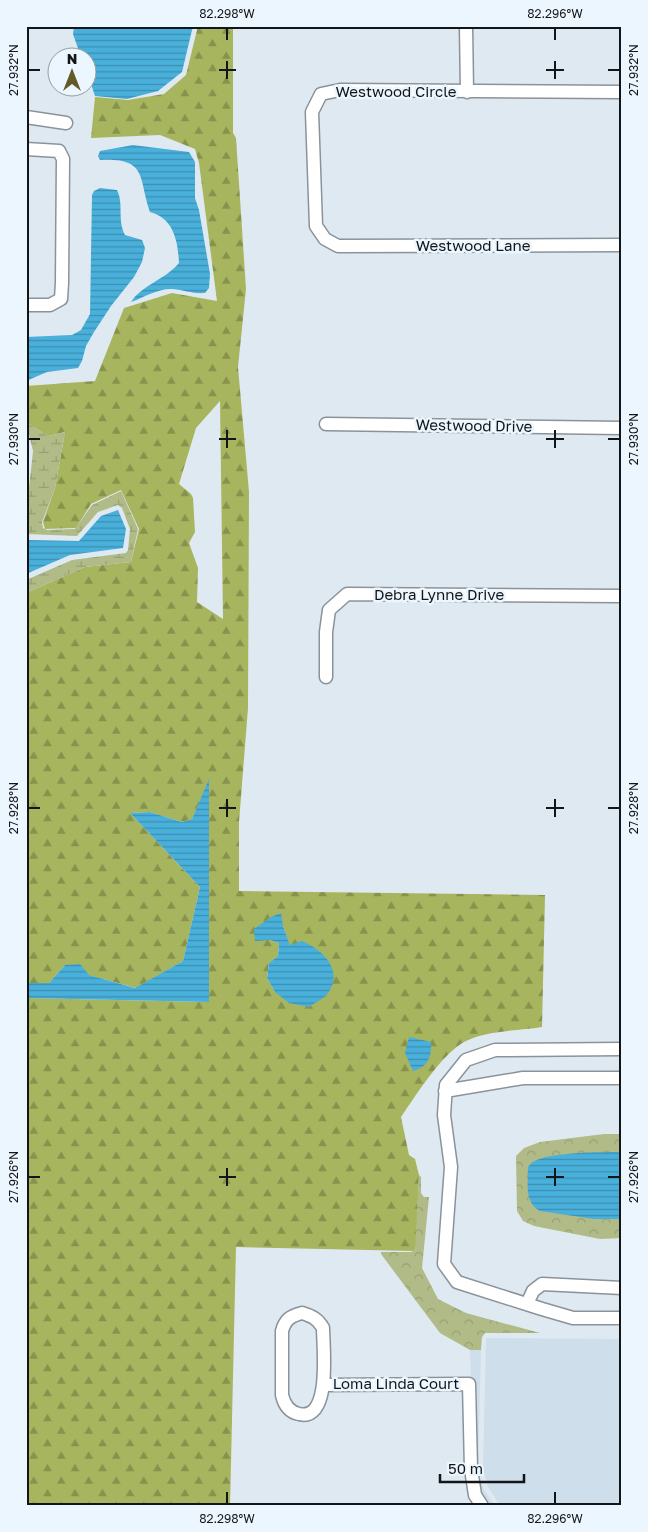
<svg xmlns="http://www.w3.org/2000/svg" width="648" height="1532" font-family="'Golos Text',sans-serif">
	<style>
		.built { fill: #cedeeb }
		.forest { fill: url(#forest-firs); fill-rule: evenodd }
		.wetland { fill: url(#wetland-marsh) }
		.park { fill: url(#park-crowns) }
		.water { fill: url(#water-rules) }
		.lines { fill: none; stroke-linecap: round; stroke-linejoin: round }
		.minor-casing { stroke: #8a939a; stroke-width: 15 }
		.minor { stroke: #fff; stroke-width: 12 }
		.ticks { fill: none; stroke: #131619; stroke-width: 2 }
		.labels { text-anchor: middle; stroke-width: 5; stroke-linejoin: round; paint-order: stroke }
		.street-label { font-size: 15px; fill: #131619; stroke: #ecf6fe }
		.neatline { fill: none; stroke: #131619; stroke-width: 2 }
		.ticks-label { font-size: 12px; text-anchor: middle; fill: #131619 }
	</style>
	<defs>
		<pattern id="forest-firs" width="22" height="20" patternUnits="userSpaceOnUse" patternTransform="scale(1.25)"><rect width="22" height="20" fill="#a7b55e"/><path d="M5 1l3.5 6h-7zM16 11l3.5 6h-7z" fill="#87924d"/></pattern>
		<pattern id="wetland-marsh" width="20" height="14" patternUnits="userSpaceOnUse" patternTransform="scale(1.25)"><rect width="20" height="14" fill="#b1bb87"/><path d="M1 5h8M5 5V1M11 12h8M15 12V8" fill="none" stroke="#97a074"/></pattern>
		<pattern id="park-crowns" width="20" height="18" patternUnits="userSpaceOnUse" patternTransform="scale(1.25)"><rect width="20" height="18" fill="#b1bb87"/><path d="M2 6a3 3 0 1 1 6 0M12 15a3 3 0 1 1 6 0" fill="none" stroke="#97a074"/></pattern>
		<pattern id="water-rules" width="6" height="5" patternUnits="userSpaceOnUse" patternTransform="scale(1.25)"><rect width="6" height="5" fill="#48b0db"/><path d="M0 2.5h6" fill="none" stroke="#3b8eb1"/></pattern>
	</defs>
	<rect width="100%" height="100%" fill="#dfe9f1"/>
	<path class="built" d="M 486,1338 L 622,1339 L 622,1506 L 503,1506 L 498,1502 L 488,1487 L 483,1469 Z
		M 470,1350 L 481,1350 L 478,1469 L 483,1488 L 495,1506 L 489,1506 L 481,1492 L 476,1468 L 474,1378 L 471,1377 Z"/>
	<path class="forest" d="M 198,26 L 233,26 L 233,133 L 236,138 L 246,289 L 238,367 L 249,492 L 248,708 L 239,822 L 239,891 L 545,895 L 542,1027 C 519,1031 487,1030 466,1041 C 442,1053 417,1094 401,1117 L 409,1155 L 415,1159 L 419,1175 L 416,1247 L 414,1251 L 236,1247 L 230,1506 L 26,1506 L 26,998 L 209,1002 L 209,781 L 192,819 L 182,822 L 150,812 L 130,813 L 200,887 L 183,961 L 136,988 L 88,975 L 65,965 L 49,983 L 26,983 L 26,593 L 85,567 L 131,562 L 139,529 L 121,490 L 91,504 L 76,528 L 45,529 L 43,522 L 55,488 L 65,432 L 48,436 L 26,422 L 26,386 L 95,381 L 124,308 L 172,293 L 217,301 L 199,163 L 195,149 L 160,135 L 91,138 L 95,97 L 128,100 L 164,94 L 186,75 ZM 220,401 L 223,619 L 197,602 L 198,568 L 189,543 L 195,532 L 193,498 L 191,494 L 179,484 L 196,428 ZM 283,926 L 290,946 L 275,992 L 267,978 L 269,963 L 278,956 L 279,943 L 270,940 Z"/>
	<path class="wetland" d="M 26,422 L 48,436 L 65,432 L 55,488 L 42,522 L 43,528 L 47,530 L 75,529 L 92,505 L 121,491 L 138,529 L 131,562 L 85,567 L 26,593 L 26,580 L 72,560 L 126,553 L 128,550 L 130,529 L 122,508 L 118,505 L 98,512 L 77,536 L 26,534 L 26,493 L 29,488 L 33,451 Z"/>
	<path class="park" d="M 604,1134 L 622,1134 L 622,1238 L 600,1239 L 534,1226 L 523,1221 L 517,1211 L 516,1156 L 524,1148 L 540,1142 Z
		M 419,1175 L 421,1177 L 421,1193 L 424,1197 L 429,1197 L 422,1268 L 438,1299 L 466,1313 L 540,1333 L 485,1333 L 482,1337 L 481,1350 L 470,1350 L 440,1333 L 381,1254 L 381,1252 L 411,1252 L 415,1250 Z"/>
	<path class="water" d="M 74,26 L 193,26 L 182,72 L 158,91 L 127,99 L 95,96 L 88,75 L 88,58 L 81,57 L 73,34 Z
		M 133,145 L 189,152 L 195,162 L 195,198 L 199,210 L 210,274 L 209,288 L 205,293 C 193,294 184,290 173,289 C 158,288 145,297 131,302 C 143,284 165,280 179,263 C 178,242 174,218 150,212 C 138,177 148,158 100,160 L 98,156 L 100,151 Z
		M 100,188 L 117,190 C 124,204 117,220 125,235 L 142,240 L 145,248 L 142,262 L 134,277 L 111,306 L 94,332 L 86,346 L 82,361 L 78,368 L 47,372 L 26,381 L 26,337 L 72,335 L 81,330 L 90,314 L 92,195 L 94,191 Z
		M 118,510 L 126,529 L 123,548 L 70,555 L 26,574 L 26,540 L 79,541 L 101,516 Z
		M 209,779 L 209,1002 L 26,998 L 26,983 L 49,983 L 65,965 L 80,964 L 89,975 L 135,988 L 183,961 L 200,887 L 130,813 L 150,812 L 182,822 L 192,819 Z
		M 281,913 L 283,926 L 290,945 L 302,941 C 323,950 344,970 328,993 C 324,999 314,1003 309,1007 L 289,1003 L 275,992 L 267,978 L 269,963 L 278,956 L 279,943 L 270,940 L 255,941 L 254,929 L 271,917 Z
		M 409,1037 L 431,1042 C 432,1056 428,1067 413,1071 L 405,1053 Z
		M 622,1152 L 622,1219 L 594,1219 L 540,1211 C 524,1203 528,1183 528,1167 C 528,1167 532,1162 533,1162 C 547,1152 603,1152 622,1152 Z"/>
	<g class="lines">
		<defs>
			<path id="minor" d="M 466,26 L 467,92
				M 622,92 L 340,90 L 321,94 L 312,112 L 316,226 L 325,239 L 338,246 L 622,245
				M 26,117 L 66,123
				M 26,149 L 59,151 L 63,159 L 62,283 L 61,299 L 50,305 L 26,305
				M 326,424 L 622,428
				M 326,677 L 326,632 L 329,610 L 347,594 L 622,596
				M 622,1049 L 495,1050 L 466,1060 L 446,1085 L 444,1115 L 451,1167 L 444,1264 L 457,1282 L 542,1309 L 573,1318 L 622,1318
				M 445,1091 L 523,1078 L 622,1078
				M 527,1304 L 533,1291 L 542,1284 L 622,1288
				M 302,1313 C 312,1316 318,1319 323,1328 C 323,1346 332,1422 299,1414 C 289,1412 284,1404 282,1395 L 282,1331 C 285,1320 290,1316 302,1313 Z
				M 323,1385 L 469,1384 L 471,1469 L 475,1495 L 482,1506"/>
		</defs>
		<use href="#minor" class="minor-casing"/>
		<use href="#minor" class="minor"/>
	</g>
	<path class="ticks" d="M 227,28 L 227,40M 555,28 L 555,40M 227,61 L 227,79M 555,61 L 555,79M 28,70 L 40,70M 219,70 L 236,70M 546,70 L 564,70M 608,70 L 620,70M 227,430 L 227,448M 555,430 L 555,448M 28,439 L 40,439M 219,439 L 236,439M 546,439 L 564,439M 608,439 L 620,439M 227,799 L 227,817M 555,799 L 555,817M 28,808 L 40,808M 219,808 L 236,808M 546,808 L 564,808M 608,808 L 620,808M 227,1168 L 227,1186M 555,1168 L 555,1186M 28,1177 L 40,1177M 219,1177 L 236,1177M 546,1177 L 564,1177M 608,1177 L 620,1177M 227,1492 L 227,1504M 555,1492 L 555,1504"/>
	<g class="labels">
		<g class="street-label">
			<text x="396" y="97">Westwood Circle</text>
			<text x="473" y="251">Westwood Lane</text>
			<text transform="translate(474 426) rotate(1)" y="5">Westwood Drive</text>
			<text x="439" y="600">Debra Lynne Drive</text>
			<text x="396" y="1389">Loma Linda Court</text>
		</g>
	</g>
	<rect width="648" height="1532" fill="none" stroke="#ecf6fe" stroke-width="55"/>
	<g transform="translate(72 72)"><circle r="24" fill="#ecf6fe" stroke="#959ca2"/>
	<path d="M0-4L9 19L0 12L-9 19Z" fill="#635b27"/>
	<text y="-8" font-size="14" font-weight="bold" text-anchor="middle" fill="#131619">N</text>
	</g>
	<path d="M440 1474v8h84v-8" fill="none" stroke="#131619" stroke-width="2.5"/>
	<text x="448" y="1474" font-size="15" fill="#131619" stroke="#ecf6fe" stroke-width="4" paint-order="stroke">50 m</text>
	<rect x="28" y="28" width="592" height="1476" class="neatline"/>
	<g class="ticks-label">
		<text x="227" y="18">82.298°W</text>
		<text x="555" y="18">82.296°W</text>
		<text transform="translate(14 70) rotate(-90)" y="4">27.932°N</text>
		<text transform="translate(634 70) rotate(-90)" y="4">27.932°N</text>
		<text transform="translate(14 439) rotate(-90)" y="4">27.930°N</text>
		<text transform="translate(634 439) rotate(-90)" y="4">27.930°N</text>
		<text transform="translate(14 808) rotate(-90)" y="4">27.928°N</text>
		<text transform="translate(634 808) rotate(-90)" y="4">27.928°N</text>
		<text transform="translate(14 1177) rotate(-90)" y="4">27.926°N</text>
		<text transform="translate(634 1177) rotate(-90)" y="4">27.926°N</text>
		<text x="227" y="1523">82.298°W</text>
		<text x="555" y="1523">82.296°W</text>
	</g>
</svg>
